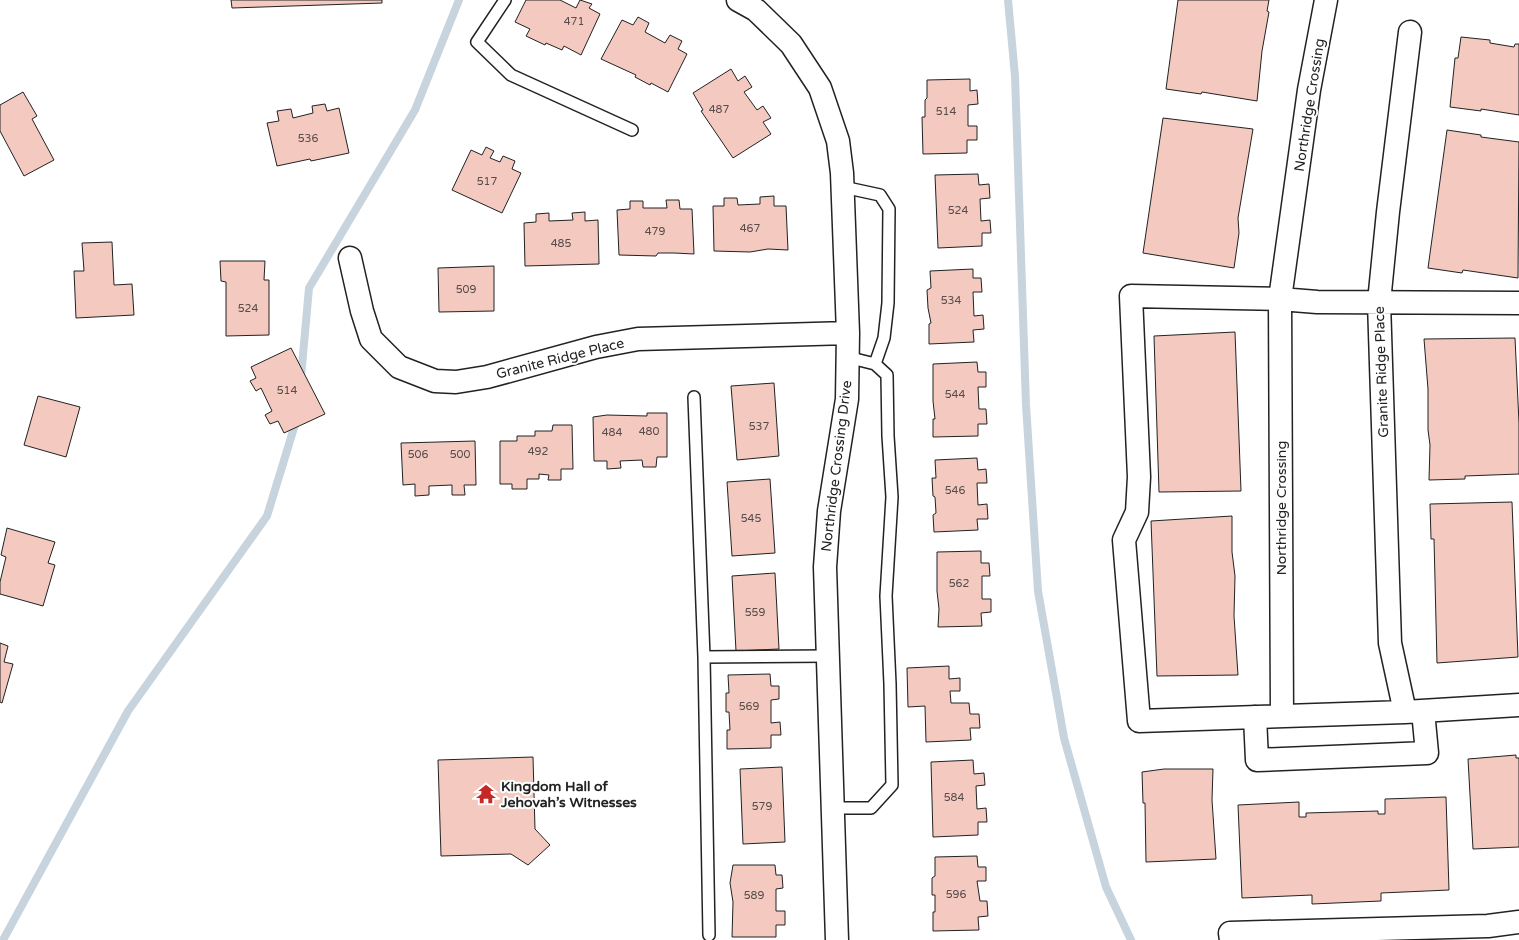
<svg xmlns="http://www.w3.org/2000/svg" width="1519" height="940" font-family="'Varela Round',sans-serif">
	<style>
		.lines { fill: none; stroke-linecap: round; stroke-linejoin: round }
		.stream { stroke: #c7d3dd; stroke-width: 8 }
		.building { fill: #f3c9c0; stroke: #222 }
		.service-casing { stroke: #222; stroke-width: 14 }
		.minor-casing { stroke: #222; stroke-width: 25 }
		.service { stroke: #fff; stroke-width: 11 }
		.minor { stroke: #fff; stroke-width: 22 }
		.labels { text-anchor: middle; stroke-width: 4; stroke-linejoin: round; paint-order: stroke }
		.number-label { font-size: 11px; fill: #564c4a }
		.street-label { font-size: 14px; fill: #222; stroke: #fff }
		.poi-label { font-size: 14px; font-weight: bold; fill: #222; stroke: #fff; text-anchor: start }
	</style>
	<rect width="100%" height="100%" fill="#fff"/>
	<g class="lines">
		<path class="stream" d="M 1008,0 L 1015,76 L 1026,405 L 1038,591 L 1064,738 L 1106,887 L 1131,940
			M 301,377 L 309,288 L 415,110 L 459,0
			M 3,940 L 128,711 L 267,516 L 297,418"/>
	</g>
	<path class="building" d="M 231,0 L 382,0 L 382,3 L 232,8 Z
		M 526,0 L 560,0 L 576,8 L 580,0 L 592,4 L 589,8 L 600,14 L 581,55 L 564,46 L 562,50 L 546,43 L 545,45 L 526,36 L 530,29 L 515,22 Z
		M 1178,0 L 1269,0 L 1267,11 L 1269,12 L 1262,51 L 1257,101 L 1202,92 L 1201,94 L 1166,89 Z
		M 638,17 L 649,23 L 645,32 L 665,43 L 670,35 L 682,41 L 678,49 L 687,54 L 668,92 L 651,83 L 650,85 L 635,77 L 636,75 L 601,59 L 622,20 L 633,25 Z
		M 1461,37 L 1490,40 L 1490,43 L 1514,47 L 1515,44 L 1519,44 L 1519,115 L 1481,109 L 1481,111 L 1450,107 L 1455,58 L 1458,58 Z
		M 731,69 L 738,81 L 745,76 L 752,87 L 744,92 L 757,110 L 763,106 L 771,118 L 763,122 L 771,134 L 733,158 L 701,111 L 703,110 L 693,93 Z
		M 970,79 L 970,91 L 977,90 L 978,104 L 968,105 L 968,126 L 977,126 L 977,140 L 967,140 L 967,153 L 923,154 L 922,117 L 925,117 L 925,100 L 927,98 L 927,80 Z
		M 23,92 L 37,116 L 32,119 L 54,160 L 24,176 L 0,131 L 0,105 Z
		M 325,104 L 327,111 L 339,108 L 349,153 L 311,161 L 310,159 L 277,166 L 267,123 L 279,121 L 277,111 L 291,109 L 293,118 L 313,113 L 312,106 Z
		M 1163,118 L 1253,129 L 1238,218 L 1239,233 L 1234,268 L 1143,253 Z
		M 1447,130 L 1481,135 L 1481,137 L 1519,142 L 1518,278 L 1463,270 L 1462,273 L 1428,268 Z
		M 486,147 L 494,151 L 490,158 L 500,162 L 503,156 L 515,161 L 512,169 L 521,173 L 502,213 L 452,190 L 471,150 L 482,155 Z
		M 978,174 L 979,185 L 989,184 L 990,198 L 980,199 L 981,221 L 990,220 L 991,233 L 982,233 L 982,246 L 938,248 L 935,175 Z
		M 774,196 L 774,206 L 786,206 L 788,250 L 768,249 L 750,252 L 714,251 L 713,206 L 724,206 L 724,198 L 737,198 L 738,205 L 760,204 L 760,197 Z
		M 666,200 L 679,200 L 680,209 L 692,209 L 694,254 L 674,253 L 658,253 L 656,256 L 619,255 L 617,210 L 630,209 L 630,201 L 643,201 L 643,208 L 667,208 Z
		M 585,212 L 585,221 L 598,220 L 599,264 L 525,266 L 524,223 L 536,222 L 536,214 L 549,213 L 549,221 L 573,220 L 572,213 Z
		M 112,242 L 114,285 L 132,284 L 134,315 L 76,318 L 74,271 L 84,271 L 82,243 Z
		M 220,261 L 265,261 L 264,280 L 269,280 L 269,335 L 226,336 L 226,282 L 221,281 Z
		M 494,266 L 494,311 L 439,312 L 438,268 Z
		M 973,269 L 973,278 L 981,278 L 982,292 L 973,292 L 974,316 L 983,315 L 984,329 L 973,330 L 974,342 L 929,344 L 929,324 L 931,323 L 928,308 L 927,290 L 931,288 L 930,271 Z
		M 1235,332 L 1241,491 L 1159,492 L 1154,336 Z
		M 1515,338 L 1519,423 L 1519,474 L 1465,476 L 1465,479 L 1429,480 L 1430,445 L 1428,430 L 1428,389 L 1424,339 Z
		M 291,348 L 325,414 L 284,433 L 278,421 L 270,424 L 265,415 L 272,411 L 261,388 L 256,391 L 250,381 L 256,378 L 251,367 Z
		M 977,362 L 978,372 L 986,372 L 986,387 L 978,387 L 979,409 L 986,409 L 987,424 L 978,424 L 978,436 L 933,437 L 933,419 L 935,419 L 933,401 L 933,364 Z
		M 774,383 L 779,456 L 737,460 L 731,386 Z
		M 38,396 L 80,407 L 66,457 L 24,445 Z
		M 647,413 L 667,413 L 667,457 L 657,457 L 656,467 L 643,467 L 642,460 L 620,461 L 621,468 L 607,469 L 607,461 L 594,461 L 593,417 L 607,415 L 647,416 Z
		M 553,425 L 572,425 L 573,469 L 561,469 L 561,480 L 548,480 L 549,475 L 539,474 L 539,479 L 527,479 L 527,489 L 512,489 L 512,484 L 500,484 L 500,441 L 517,441 L 517,436 L 535,436 L 535,431 L 552,431 Z
		M 475,441 L 476,485 L 464,485 L 465,495 L 452,495 L 452,485 L 429,486 L 429,495 L 415,496 L 415,484 L 403,485 L 401,443 Z
		M 977,458 L 978,470 L 986,469 L 987,483 L 977,483 L 978,505 L 987,504 L 988,519 L 977,519 L 978,530 L 934,532 L 933,515 L 936,513 L 935,497 L 933,496 L 932,478 L 936,478 L 935,460 Z
		M 770,479 L 775,553 L 732,556 L 727,482 Z
		M 1512,502 L 1518,657 L 1437,663 L 1434,539 L 1431,539 L 1430,504 Z
		M 1232,516 L 1232,552 L 1235,576 L 1234,616 L 1238,675 L 1157,676 L 1151,521 Z
		M 7,528 L 55,542 L 48,563 L 55,565 L 43,606 L 0,594 L 0,582 L 6,557 L 1,555 Z
		M 981,551 L 981,563 L 989,563 L 990,576 L 982,576 L 982,599 L 991,599 L 991,612 L 981,613 L 982,626 L 938,627 L 939,609 L 937,591 L 937,552 Z
		M 775,573 L 779,649 L 736,651 L 732,576 Z
		M 0,643 L 8,646 L 4,662 L 13,664 L 2,703 L 0,702 Z
		M 949,666 L 949,679 L 960,678 L 960,691 L 950,691 L 951,703 L 969,703 L 970,714 L 979,714 L 980,728 L 970,728 L 971,740 L 926,742 L 925,706 L 908,707 L 907,668 Z
		M 770,674 L 771,686 L 779,686 L 779,699 L 771,700 L 771,723 L 780,722 L 781,735 L 771,735 L 771,748 L 727,749 L 727,730 L 730,730 L 729,712 L 726,712 L 726,693 L 729,693 L 728,675 Z
		M 1516,755 L 1516,758 L 1519,758 L 1519,847 L 1473,849 L 1468,759 Z
		M 533,757 L 535,829 L 550,845 L 528,865 L 511,854 L 441,856 L 438,760 Z
		M 973,760 L 974,774 L 984,773 L 985,785 L 976,786 L 977,809 L 986,808 L 987,822 L 978,822 L 978,835 L 933,837 L 931,762 Z
		M 782,767 L 785,842 L 743,844 L 740,769 Z
		M 1164,769 L 1213,769 L 1212,800 L 1216,859 L 1146,862 L 1145,803 L 1143,803 L 1142,772 Z
		M 1446,797 L 1449,890 L 1381,893 L 1381,901 L 1312,904 L 1312,895 L 1242,898 L 1238,805 L 1299,802 L 1299,817 L 1306,817 L 1306,813 L 1378,811 L 1378,814 L 1385,814 L 1385,799 Z
		M 977,856 L 978,867 L 986,867 L 986,881 L 977,881 L 980,901 L 987,901 L 988,916 L 978,917 L 979,930 L 933,931 L 933,912 L 935,912 L 935,895 L 932,895 L 932,878 L 935,876 L 935,857 Z
		M 733,865 L 775,865 L 776,875 L 782,875 L 783,888 L 776,889 L 776,911 L 785,911 L 785,925 L 776,925 L 776,937 L 732,937 L 733,902 L 730,883 Z"/>
	<g class="lines">
		<defs>
			<path id="service" d="M 505,0 L 477,42 L 511,75 L 632,130
				M 843,187 L 880,195 L 889,209 L 888,303 L 884,338 L 875,364
				M 694,397 L 704,657 L 828,656
				M 704,657 L 709,935
				M 833,808 L 871,808 L 892,785 L 890,684 L 886,596 L 892,497 L 888,436 L 887,375 L 875,364 L 847,357"/>
			<path id="minor" d="M 738,0 L 756,10 L 791,44 L 820,88 L 838,141 L 842,173 L 848,333 L 847,399 L 829,511 L 825,567 L 837,940
				M 350,258 L 362,311 L 371,339 L 399,367 L 435,381 L 456,382 L 487,377 L 596,347 L 638,339 L 848,333
				M 1519,303 L 1317,302 L 1280,299 L 1131,296 L 1139,477 L 1137,512 L 1124,540 L 1139,721 L 1405,712 L 1519,705
				M 1405,712 L 1390,643 L 1379,302 L 1388,212 L 1410,32
				M 1282,716 L 1280,299 L 1309,90 L 1326,0
				M 1255,717 L 1257,760 L 1427,753 L 1423,711
				M 1231,940 L 1230,933 L 1488,926 L 1519,922"/>
		</defs>
		<use href="#service" class="service-casing"/>
		<use href="#minor" class="minor-casing"/>
		<use href="#service" class="service"/>
		<use href="#minor" class="minor"/>
	</g>
	<defs>
		<symbol id="temple-bare" viewBox="-9 -9 18 18"><path d="M0-6L5-2H3V0L6.5 2.5H4V6H1.5V3h-3V6H-4V2.5H-6.5L-3 0V-2H-5Z" fill="#c62828" stroke="#fff" stroke-width="2.5" paint-order="stroke"/></symbol>
	</defs>
	<g fill-rule="evenodd">
		<use href="#temple-bare" x="472" y="780" width="28" height="28"/>
	</g>
	<g class="labels">
		<g class="number-label">
			<text x="574" y="25">471</text>
			<text x="719" y="113">487</text>
			<text x="946" y="115">514</text>
			<text x="308" y="142">536</text>
			<text x="487" y="185">517</text>
			<text x="958" y="214">524</text>
			<text x="750" y="232">467</text>
			<text x="655" y="235">479</text>
			<text x="561" y="247">485</text>
			<text x="466" y="293">509</text>
			<text x="951" y="304">534</text>
			<text x="248" y="312">524</text>
			<text x="287" y="394">514</text>
			<text x="955" y="398">544</text>
			<text x="759" y="430">537</text>
			<text x="649" y="435">480</text>
			<text x="612" y="436">484</text>
			<text x="538" y="455">492</text>
			<text x="418" y="458">506</text>
			<text x="460" y="458">500</text>
			<text x="955" y="494">546</text>
			<text x="751" y="522">545</text>
			<text x="959" y="587">562</text>
			<text x="755" y="616">559</text>
			<text x="749" y="710">569</text>
			<text x="954" y="801">584</text>
			<text x="762" y="810">579</text>
			<text x="956" y="898">596</text>
			<text x="754" y="899">589</text>
		</g>
		<g class="street-label">
			<text transform="translate(1309 105) rotate(-81)" y="5">Northridge Crossing</text>
			<text transform="translate(560 358) rotate(-14)" y="5">Granite Ridge Place</text>
			<text transform="translate(1381 372) rotate(-92)" y="5">Granite Ridge Place</text>
			<text transform="translate(836 466) rotate(-83)" y="5">Northridge Crossing Drive</text>
			<text transform="translate(1281 508) rotate(-90)" y="5">Northridge Crossing</text>
		</g>
		<g class="poi-label">
			<text x="501" y="791">Kingdom Hall of<tspan x="501" dy="16">Jehovah’s Witnesses</tspan></text>
		</g>
	</g>
</svg>
